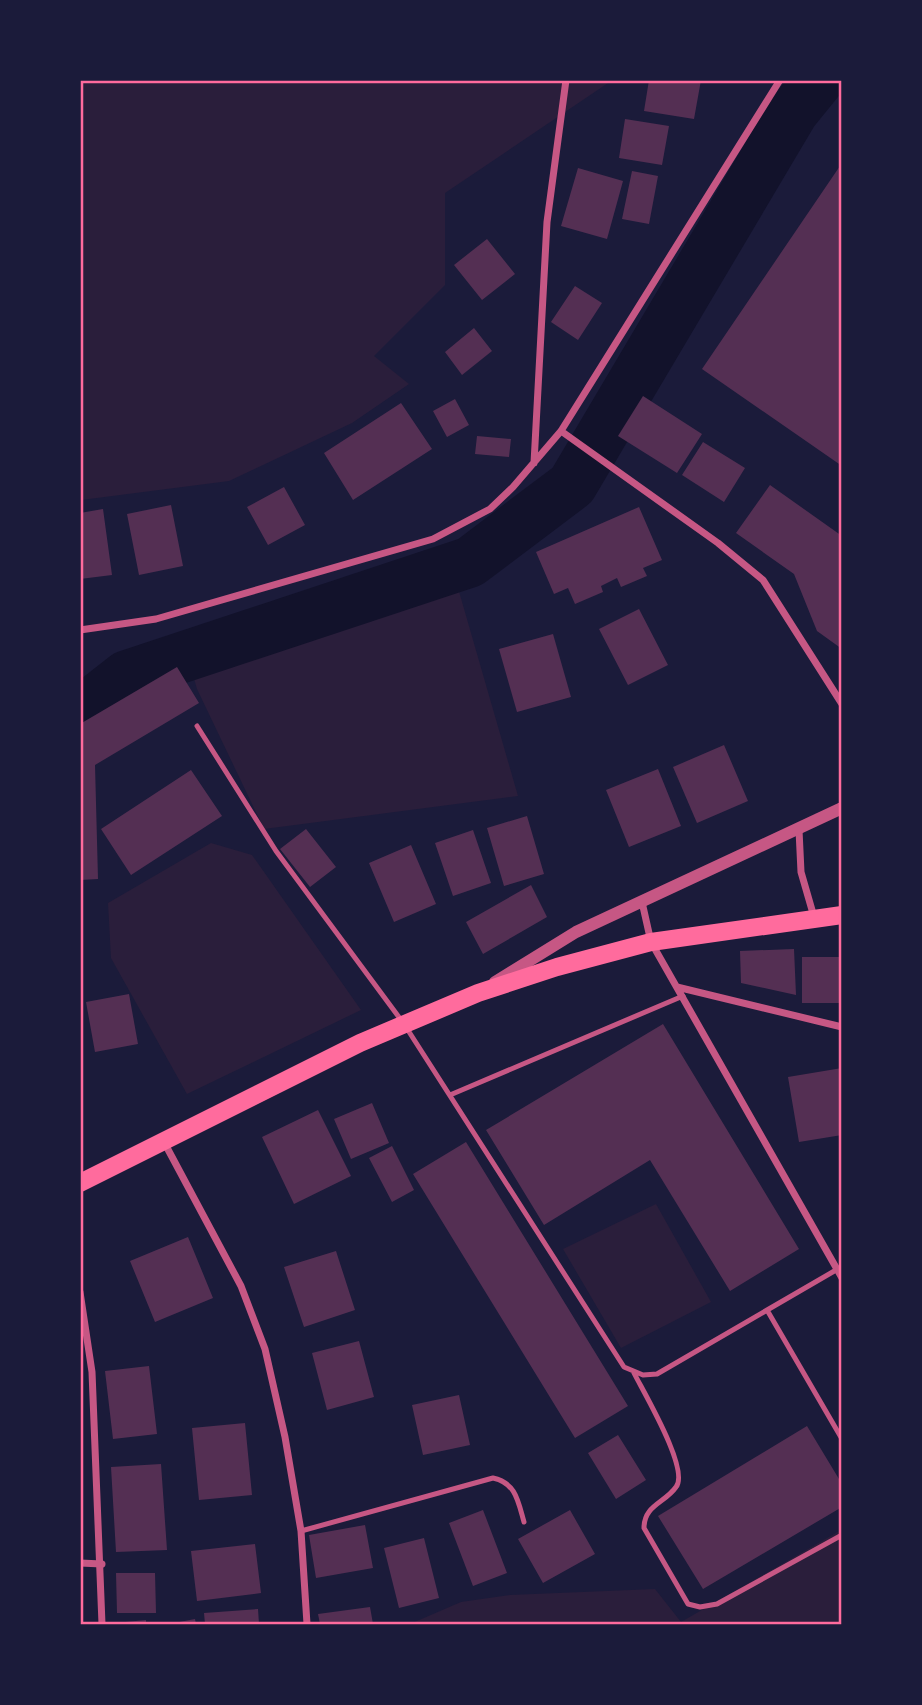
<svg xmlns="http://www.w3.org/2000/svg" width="922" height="1705" font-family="Signika,sans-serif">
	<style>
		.green { fill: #2a1e3b }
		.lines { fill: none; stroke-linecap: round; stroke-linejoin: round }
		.river { stroke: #12122b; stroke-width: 51 }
		.building { fill: #542f53 }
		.service { stroke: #c65784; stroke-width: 5 }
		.minor { stroke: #c65784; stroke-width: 7 }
		.tertiary { stroke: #c65784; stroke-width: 12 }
		.primary { stroke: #ff6b9d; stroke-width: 18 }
		.neatline { fill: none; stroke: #ff6b9d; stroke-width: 2.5 }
	</style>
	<rect width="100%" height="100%" fill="#1b1b3a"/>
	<path class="green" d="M 80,81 L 611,81 L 445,193 L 445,285 L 374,356 L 409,384 L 352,423 L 229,481 L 81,500 Z
		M 456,581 L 518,796 L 264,829 L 197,689 L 191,668 Z
		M 211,843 L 252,855 L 361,1010 L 187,1094 L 111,958 L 108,903 Z
		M 656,1204 L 711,1302 L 621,1348 L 563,1249 Z
		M 841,1530 L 841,1624 L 410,1624 L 461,1602 L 510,1595 L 655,1589 L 681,1622 Z"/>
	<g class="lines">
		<path class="river" d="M 80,712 L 126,676 L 470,562 L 572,485 L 793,112 L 819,80"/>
	</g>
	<path class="building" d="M 649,80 L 701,80 L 694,119 L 644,111 Z
		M 625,119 L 669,126 L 662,165 L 619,158 Z
		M 842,163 L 842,466 L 702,369 Z
		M 578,168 L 623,181 L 607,239 L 561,226 Z
		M 632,171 L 658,176 L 649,224 L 622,219 Z
		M 487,239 L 515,274 L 482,300 L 454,265 Z
		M 575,286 L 602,303 L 578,340 L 551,322 Z
		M 474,328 L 492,351 L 462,375 L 445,352 Z
		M 643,396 L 702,434 L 677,473 L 618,436 Z
		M 455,399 L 469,425 L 447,437 L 433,411 Z
		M 401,403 L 432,449 L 353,500 L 324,453 Z
		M 477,436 L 511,439 L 509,457 L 475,454 Z
		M 703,442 L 745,468 L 724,502 L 682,475 Z
		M 770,485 L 842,536 L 842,649 L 817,631 L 794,574 L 736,533 Z
		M 284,487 L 305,525 L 268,545 L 247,507 Z
		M 171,505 L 183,566 L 139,575 L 127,514 Z
		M 639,507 L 662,560 L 643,568 L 647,576 L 621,587 L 617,578 L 601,586 L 603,592 L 575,604 L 568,588 L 554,594 L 536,552 Z
		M 103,509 L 112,575 L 80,579 L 80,513 Z
		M 639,609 L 668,665 L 628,685 L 599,629 Z
		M 553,634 L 571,697 L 517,712 L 499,649 Z
		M 177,667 L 199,703 L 95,765 L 98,879 L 80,880 L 80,724 Z
		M 724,745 L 748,801 L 697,823 L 673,767 Z
		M 658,769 L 681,826 L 629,847 L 606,790 Z
		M 191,770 L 222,816 L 131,875 L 101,829 Z
		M 527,816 L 544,874 L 504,886 L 487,828 Z
		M 306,829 L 336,867 L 310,887 L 280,849 Z
		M 473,830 L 491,883 L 453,896 L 435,843 Z
		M 411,845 L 436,904 L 394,922 L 369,863 Z
		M 531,885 L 547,917 L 483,954 L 466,922 Z
		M 794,949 L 796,995 L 741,983 L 740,951 Z
		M 802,957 L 842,957 L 842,1003 L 802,1003 Z
		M 129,994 L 138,1044 L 95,1052 L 86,1002 Z
		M 663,1024 L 799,1249 L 730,1291 L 650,1160 L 544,1225 L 486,1130 Z
		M 842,1068 L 842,1135 L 799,1142 L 788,1077 Z
		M 372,1103 L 389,1143 L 351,1159 L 334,1119 Z
		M 318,1110 L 351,1176 L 294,1204 L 262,1137 Z
		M 466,1142 L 628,1406 L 575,1438 L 413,1174 Z
		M 392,1146 L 414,1190 L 392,1202 L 369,1158 Z
		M 188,1237 L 213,1298 L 155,1322 L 130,1261 Z
		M 336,1251 L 355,1310 L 304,1327 L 284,1267 Z
		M 359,1341 L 374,1397 L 327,1410 L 312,1353 Z
		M 149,1366 L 157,1434 L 113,1439 L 105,1371 Z
		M 459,1395 L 470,1445 L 423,1455 L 412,1405 Z
		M 245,1423 L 252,1495 L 199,1500 L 192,1428 Z
		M 807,1426 L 842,1484 L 842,1507 L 703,1589 L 658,1516 Z
		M 618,1435 L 646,1480 L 616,1499 L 588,1453 Z
		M 161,1464 L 167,1550 L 116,1552 L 111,1467 Z
		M 483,1510 L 507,1573 L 473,1586 L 449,1523 Z
		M 570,1510 L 595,1554 L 543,1583 L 518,1539 Z
		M 365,1525 L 373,1568 L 316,1578 L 309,1535 Z
		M 424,1538 L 439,1598 L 399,1608 L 384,1548 Z
		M 255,1544 L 261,1593 L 197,1601 L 191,1551 Z
		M 116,1573 L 155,1573 L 156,1613 L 117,1613 Z
		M 370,1607 L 373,1624 L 320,1624 L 318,1614 Z
		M 258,1609 L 259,1624 L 205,1624 L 204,1613 Z
		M 195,1619 L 196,1624 L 174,1624 L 174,1623 Z
		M 146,1620 L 146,1624 L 115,1624 L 115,1623 Z"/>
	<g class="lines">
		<path class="service" d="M 197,726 L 276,851 L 404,1024 L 624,1367 L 643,1375 L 657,1374 L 836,1270
			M 450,1095 L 683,996
			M 767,1310 L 842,1439
			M 634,1373 C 644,1393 690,1470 676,1487 C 665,1503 644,1505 644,1528 L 688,1604 L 700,1607 L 717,1604 L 842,1535
			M 301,1531 L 493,1478 C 516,1483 518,1501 524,1522"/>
		<path class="minor" d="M 561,431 L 718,543 L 763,580 L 842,704
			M 534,463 L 547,222 L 566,80
			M 80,630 L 156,619 L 433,539 L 490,509 L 513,487 L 561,431 L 780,80
			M 799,830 L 801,872 L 814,917
			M 642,902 L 651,942 L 842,1278
			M 677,987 L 842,1027
			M 164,1142 L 241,1286 L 265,1349 L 285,1437 L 301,1531 L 307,1624
			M 80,1292 L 92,1372 L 102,1624
			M 80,1563 L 102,1564"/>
		<path class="tertiary" d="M 495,982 L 576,932 L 842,808"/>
		<path class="primary" d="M 80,1183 L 360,1043 L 478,993 L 557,967 L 651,942 L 842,915"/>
	</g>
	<rect width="922" height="1705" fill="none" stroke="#1b1b3a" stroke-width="164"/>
	<rect x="82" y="82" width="758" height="1541" class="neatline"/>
</svg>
